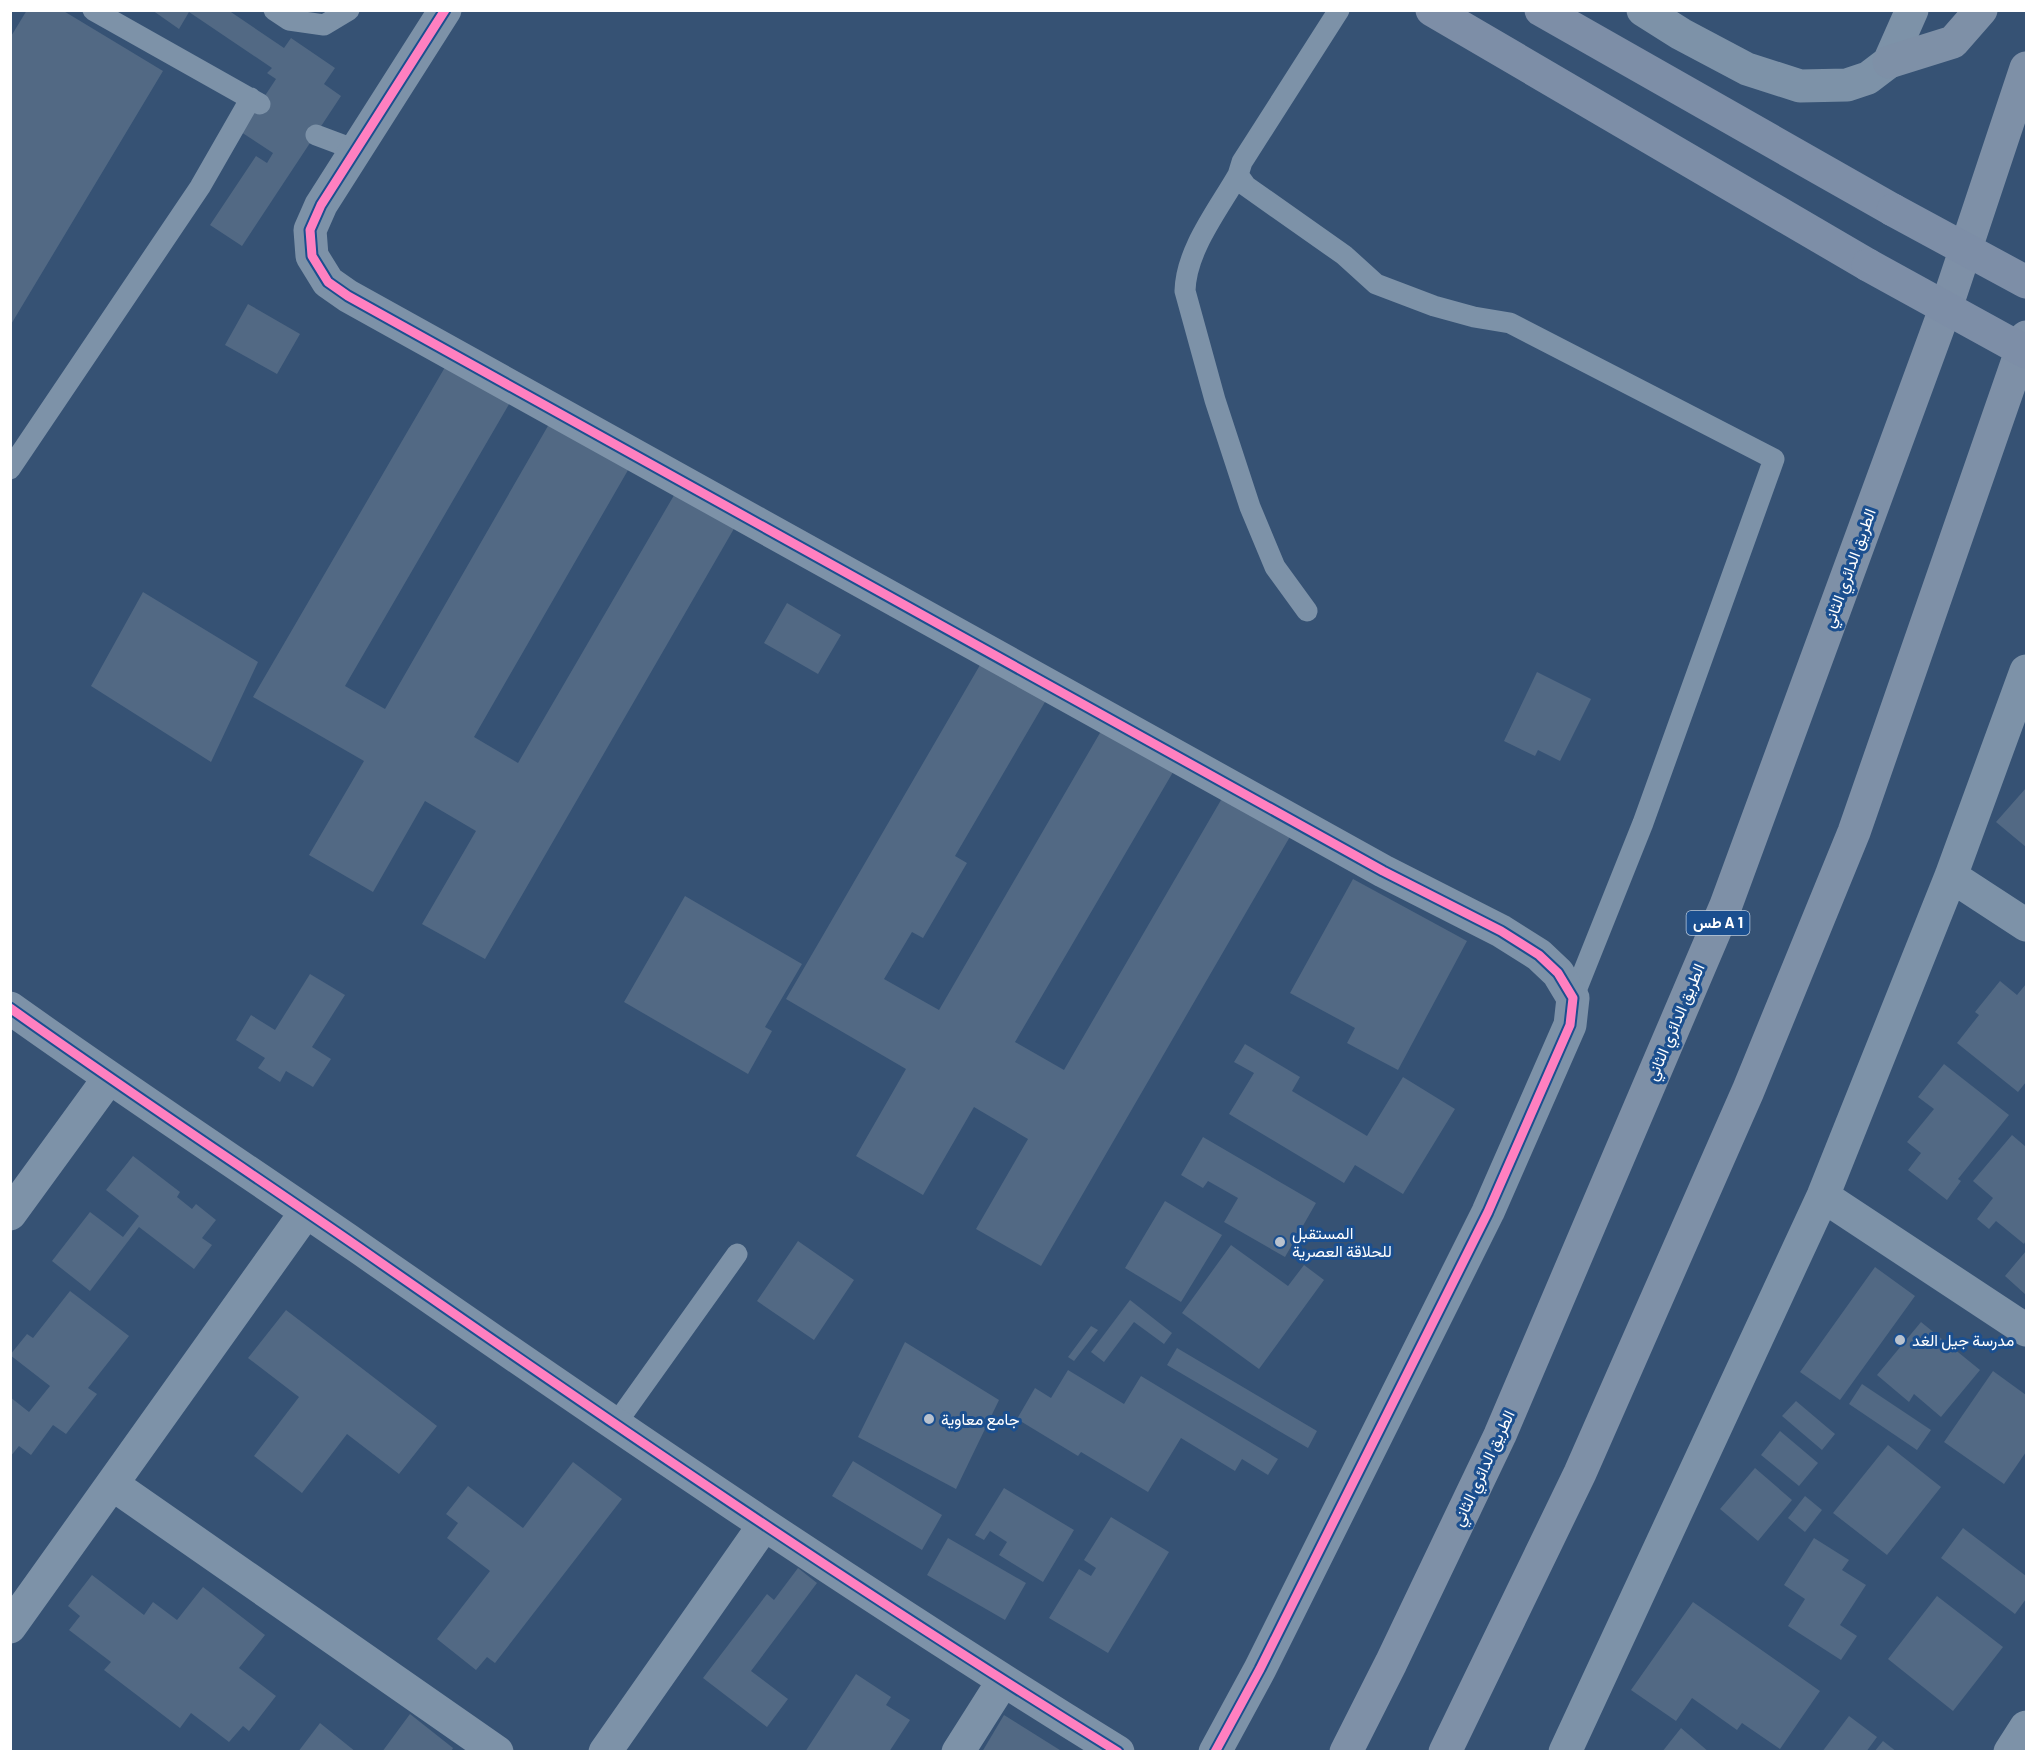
<svg xmlns="http://www.w3.org/2000/svg" width="2037" height="1762" font-family="Barlow,Vazirmatn,sans-serif">
	<style>
		.building { fill: #526984 }
		.lines { fill: none; stroke-linecap: round; stroke-linejoin: round }
		.service { stroke: #7d92a8; stroke-width: 21 }
		.minor { stroke: #7d92a8; stroke-width: 33 }
		.primary { stroke: #7d8ea7; stroke-width: 33 }
		.trunk { stroke: #7e90a7; stroke-width: 33 }
		.primary-bridge { stroke: #7d8ea7; stroke-width: 33 }
		.cycleway-casing { stroke: #1b4f8f; stroke-width: 13 }
		.cycleway { stroke: #ff80c0; stroke-width: 9 }
		.poi-dot { fill: #b9c2ce; stroke: #1b4f8f; stroke-width: 2 }
		.labels { text-anchor: middle; stroke-width: 6; stroke-linejoin: round; paint-order: stroke }
		.shield { fill: #1b4f8f; stroke: #bbcadd; stroke-width: 1.5 }
		.shield-label { font-size: 15px; font-weight: bold; fill: #fff }
		.street-label { font-size: 16px; fill: #fff; stroke: #1b4f8f }
		.poi-label { font-size: 16px; fill: #fff; stroke: #1b4f8f; text-anchor: start }
	</style>
	<rect width="100%" height="100%" fill="#365274"/>
	<path class="building" d="M 27,10 L 62,10 L 163,71 L 10,326 L 10,38 Z
		M 152,10 L 228,10 L 284,48 L 291,38 L 335,68 L 324,84 L 341,96 L 242,246 L 210,225 L 256,156 L 267,163 L 273,153 L 241,132 L 276,79 L 267,73 L 272,68 L 189,12 L 179,29 Z
		M 248,304 L 300,334 L 277,374 L 225,345 Z
		M 448,362 L 512,399 L 345,686 L 385,709 L 556,412 L 635,458 L 474,737 L 518,763 L 680,485 L 739,520 L 485,959 L 422,924 L 476,831 L 425,801 L 373,892 L 309,855 L 364,761 L 253,697 Z
		M 143,592 L 258,662 L 211,762 L 91,686 Z
		M 787,603 L 841,635 L 818,674 L 764,643 Z
		M 987,653 L 1052,690 L 955,856 L 967,863 L 923,938 L 912,932 L 884,979 L 939,1010 L 1104,726 L 1176,767 L 1015,1042 L 1064,1070 L 1228,788 L 1295,828 L 1041,1266 L 976,1229 L 1028,1139 L 974,1107 L 923,1195 L 856,1156 L 906,1069 L 786,999 Z
		M 1537,672 L 1591,699 L 1560,761 L 1538,750 L 1535,756 L 1504,741 Z
		M 2026,788 L 2026,847 L 1996,822 Z
		M 1353,879 L 1467,941 L 1398,1070 L 1347,1043 L 1355,1028 L 1290,993 Z
		M 685,896 L 802,964 L 765,1027 L 772,1031 L 748,1074 L 624,1002 Z
		M 310,974 L 345,995 L 312,1047 L 331,1059 L 313,1087 L 286,1071 L 280,1082 L 258,1068 L 265,1058 L 236,1040 L 251,1015 L 275,1030 Z
		M 2000,981 L 2017,995 L 2026,984 L 2026,1082 L 2018,1092 L 1957,1043 L 1979,1015 L 1975,1012 Z
		M 1245,1044 L 1300,1077 L 1292,1091 L 1367,1136 L 1403,1077 L 1455,1109 L 1403,1194 L 1355,1165 L 1344,1183 L 1229,1114 L 1254,1073 L 1234,1062 Z
		M 1944,1064 L 2009,1115 L 1958,1179 L 1961,1181 L 1947,1200 L 1908,1170 L 1921,1153 L 1907,1142 L 1934,1109 L 1918,1097 Z
		M 2012,1135 L 2026,1147 L 2026,1240 L 2024,1244 L 1996,1221 L 1989,1229 L 1977,1219 L 1993,1198 L 1973,1181 Z
		M 1203,1137 L 1316,1203 L 1285,1257 L 1224,1222 L 1238,1198 L 1208,1181 L 1203,1188 L 1181,1175 Z
		M 133,1156 L 180,1192 L 177,1197 L 192,1209 L 196,1204 L 216,1220 L 202,1238 L 212,1245 L 194,1269 L 139,1227 L 90,1291 L 52,1261 L 90,1212 L 123,1237 L 139,1216 L 106,1190 Z
		M 1165,1201 L 1222,1235 L 1181,1302 L 1125,1268 Z
		M 798,1241 L 854,1280 L 814,1340 L 757,1301 Z
		M 1231,1245 L 1288,1286 L 1304,1265 L 1324,1280 L 1259,1369 L 1182,1313 Z
		M 2026,1251 L 2026,1295 L 2005,1276 Z
		M 1875,1267 L 1915,1296 L 1840,1400 L 1800,1372 Z
		M 70,1291 L 129,1336 L 88,1388 L 97,1394 L 66,1434 L 53,1425 L 31,1455 L 19,1446 L 10,1457 L 10,1397 L 29,1412 L 50,1386 L 10,1355 L 27,1334 L 33,1338 Z
		M 1130,1300 L 1172,1333 L 1164,1344 L 1134,1322 L 1104,1362 L 1091,1352 Z
		M 286,1310 L 437,1426 L 399,1474 L 347,1434 L 302,1493 L 254,1456 L 299,1397 L 248,1358 Z
		M 1921,1322 L 1980,1370 L 1941,1417 L 1914,1394 L 1909,1402 L 1877,1375 Z
		M 1091,1326 L 1098,1330 L 1074,1361 L 1068,1357 Z
		M 905,1342 L 999,1400 L 956,1489 L 858,1437 Z
		M 1177,1348 L 1317,1431 L 1308,1448 L 1167,1365 Z
		M 1068,1370 L 1124,1404 L 1141,1376 L 1278,1459 L 1268,1475 L 1242,1459 L 1235,1471 L 1181,1438 L 1148,1492 L 1081,1452 L 1078,1456 L 1017,1419 L 1035,1388 L 1051,1398 Z
		M 1993,1371 L 2026,1395 L 2026,1452 L 2004,1484 L 1944,1442 Z
		M 1862,1384 L 1931,1430 L 1917,1450 L 1849,1404 Z
		M 1796,1401 L 1835,1434 L 1822,1450 L 1782,1416 Z
		M 1780,1431 L 1818,1463 L 1799,1486 L 1761,1455 Z
		M 1888,1445 L 1941,1487 L 1887,1555 L 1833,1513 Z
		M 853,1461 L 942,1515 L 922,1550 L 832,1496 Z
		M 573,1462 L 622,1499 L 495,1663 L 487,1657 L 476,1670 L 437,1639 L 490,1571 L 447,1538 L 458,1523 L 446,1514 L 468,1486 L 523,1528 Z
		M 1755,1468 L 1792,1500 L 1758,1541 L 1720,1509 Z
		M 1004,1488 L 1074,1530 L 1043,1582 L 999,1555 L 1007,1542 L 990,1531 L 984,1540 L 975,1535 Z
		M 1805,1496 L 1822,1510 L 1805,1532 L 1788,1518 Z
		M 1111,1517 L 1169,1552 L 1108,1653 L 1049,1618 L 1079,1569 L 1091,1576 L 1096,1568 L 1084,1560 Z
		M 1963,1528 L 2026,1576 L 2026,1599 L 2015,1614 L 1941,1558 Z
		M 948,1538 L 1026,1583 L 1005,1620 L 927,1575 Z
		M 1814,1538 L 1849,1560 L 1842,1570 L 1866,1585 L 1840,1625 L 1857,1636 L 1841,1660 L 1788,1626 L 1805,1599 L 1784,1585 Z
		M 798,1568 L 817,1583 L 751,1671 L 788,1699 L 767,1727 L 703,1678 L 767,1594 L 774,1600 Z
		M 92,1575 L 144,1615 L 153,1602 L 177,1620 L 203,1587 L 265,1635 L 239,1668 L 276,1696 L 249,1731 L 243,1726 L 229,1742 L 191,1713 L 180,1728 L 104,1670 L 111,1662 L 69,1630 L 80,1616 L 68,1606 Z
		M 1937,1596 L 2003,1647 L 1953,1711 L 1888,1659 Z
		M 1693,1602 L 1820,1691 L 1780,1749 L 1742,1723 L 1737,1730 L 1692,1698 L 1676,1721 L 1631,1690 Z
		M 856,1674 L 891,1697 L 886,1705 L 910,1720 L 889,1752 L 805,1752 Z
		M 410,1714 L 453,1748 L 451,1752 L 382,1752 Z
		M 1004,1715 L 1063,1752 L 982,1752 Z
		M 1849,1716 L 1877,1737 L 1866,1752 L 1822,1752 Z
		M 320,1723 L 356,1752 L 298,1752 Z
		M 1681,1728 L 1709,1752 L 1662,1752 Z
		M 1883,1741 L 1897,1752 L 1874,1752 Z"/>
	<g class="lines">
		<path class="service" d="M 93,10 L 260,104
			M 274,10 L 289,20 L 324,25 L 349,10
			M 1339,10 L 1242,162 L 1238,175 L 1246,186 L 1344,255 L 1376,284 L 1434,306 L 1474,317 L 1510,323 L 1774,459 L 1643,823 L 1573,998
			M 316,135 L 356,150
			M 1238,175 C 1218,210 1186,250 1185,291 L 1215,400 L 1250,507 L 1275,567 L 1307,611
			M 10,469 L 200,187 L 251,98
			M 615,1425 L 737,1254"/>
		<path class="minor" d="M 445,10 L 321,205 L 310,230 L 312,256 L 328,282 L 348,296 L 1383,871 L 1501,931 L 1539,955 L 1558,973 L 1573,998 L 1570,1025 L 1488,1212 L 1260,1669 L 1215,1752
			M 1643,10 L 1681,34 L 1747,69 L 1800,86 L 1847,85 L 1868,78 L 1889,62 L 1912,10
			M 1951,876 L 2026,925
			M 10,1008 C 125,1090 242,1167 358,1247 C 608,1421 859,1592 1118,1752
			M 1823,1196 L 2026,1330
			M 10,1214 L 109,1078
			M 112,1484 L 497,1752
			M 10,1627 L 306,1212
			M 605,1752 L 764,1525
			M 958,1752 L 1003,1681
			M 1565,1752 L 1823,1196 L 1951,876 L 2026,671
			M 2010,1752 L 2026,1727"/>
		<path class="primary" d="M 1432,10 L 1868,265
			M 1541,10 L 1893,210"/>
		<path class="trunk" d="M 1889,62 L 1953,42 L 1981,10
			M 1346,1752 L 1391,1663 L 1500,1435 L 1726,905 L 1951,293 L 2026,68
			M 1445,1752 L 1580,1473 L 1748,1091 L 1854,832 L 2026,337"/>
		<path class="primary-bridge" d="M 1893,210 L 2026,282
			M 1868,265 L 2026,352"/>
		<defs>
			<path id="cycleway" d="M 445,10 L 321,205 L 310,230 L 312,256 L 328,282 L 348,296 L 1383,871 L 1501,931 L 1539,955 L 1558,973 L 1573,998 L 1570,1025 L 1488,1212 L 1260,1669 L 1215,1752
				M 10,1008 C 125,1090 242,1167 358,1247 C 608,1421 859,1592 1118,1752"/>
		</defs>
		<use href="#cycleway" class="cycleway-casing"/>
		<use href="#cycleway" class="cycleway"/>
	</g>
	<g class="poi-dot">
		<circle cx="1280" cy="1242" r="6"/>
		<circle cx="1900" cy="1340" r="6"/>
		<circle cx="929" cy="1419" r="6"/>
	</g>
	<g class="labels">
		<rect class="shield" x="1686.5" y="911" width="63" height="24" rx="4.5"/>
		<g class="shield-label">
			<text x="1718" y="928">طس A 1</text>
		</g>
		<g class="street-label">
			<text transform="translate(1849 568) rotate(-70)" y="6">الطريق الدائري الثاني</text>
			<text transform="translate(1675 1022) rotate(-67)" y="6">الطريق الدائري الثاني</text>
			<text transform="translate(1483 1468) rotate(-65)" y="6">الطريق الدائري الثاني</text>
		</g>
		<g class="poi-label">
			<text x="1292" y="1239">المستقبل<tspan x="1292" dy="18">للحلاقة العصرية</tspan></text>
			<text x="1912" y="1346">مدرسة جيل الغد</text>
			<text x="941" y="1425">جامع معاوية</text>
		</g>
	</g>
	<rect width="2037" height="1762" fill="none" stroke="#ffffff" stroke-width="24"/>
</svg>
